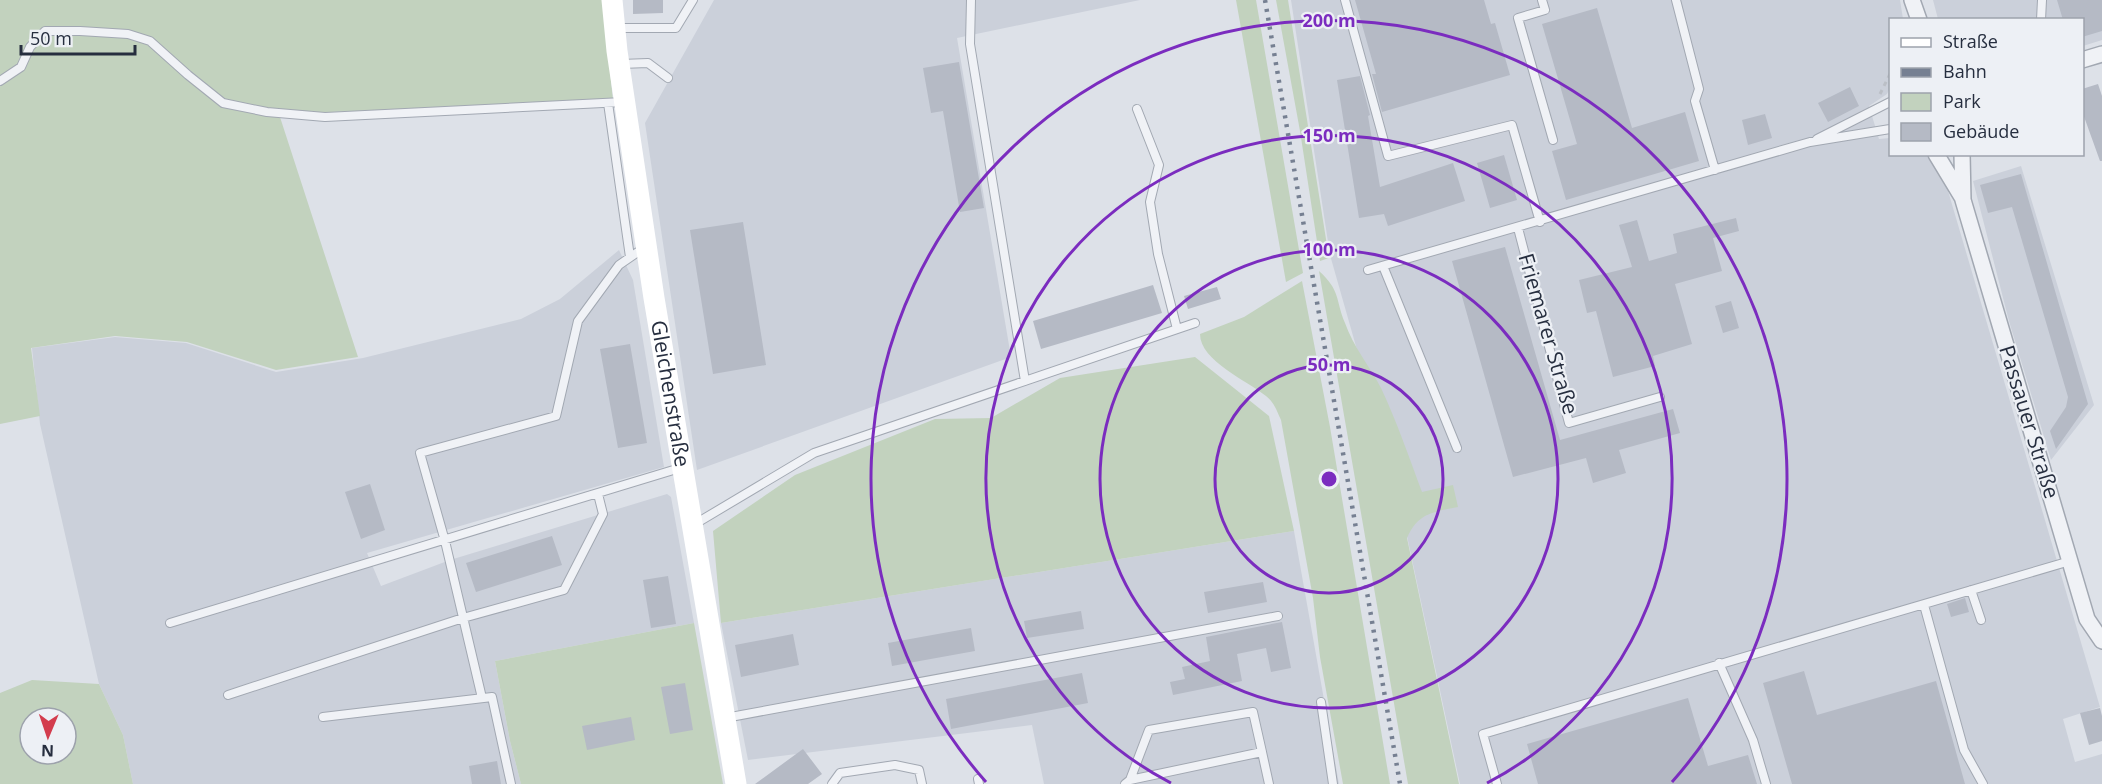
<svg xmlns="http://www.w3.org/2000/svg" width="2102" height="784" font-family="'Open Sans',sans-serif">
	<style>
		.built { fill: #cbd0da }
		.green { fill: #c2d2be; fill-rule: evenodd }
		.building { fill: #b5bac5 }
		.lines { fill: none; stroke-linecap: round; stroke-linejoin: round }
		.lane-casing { stroke: #a2a8b2; stroke-width: 10 }
		.street-casing { stroke: #a2a8b2; stroke-width: 18 }
		.path { stroke: #bbbfc6; stroke-width: 3; stroke-dasharray: 4.5 4.5; stroke-linecap: butt }
		.lane { stroke: #f0f2f6; stroke-width: 8 }
		.street { stroke: #f0f2f6; stroke-width: 15 }
		.secondary { stroke: #fff; stroke-width: 21 }
		.rail { stroke: #768092; stroke-width: 4.5; stroke-dasharray: 3 6; stroke-linecap: butt }
		.ring { fill: none; stroke: #7b2cbf; stroke-width: 3 }
		.labels { text-anchor: middle; stroke-width: 4.5; stroke-linejoin: round; paint-order: stroke }
		.street-label { font-size: 21px; fill: #262e3f; stroke: #edf0f5 }
		.centre { fill: #7b2cbf; stroke: #edf0f5; stroke-width: 3 }
		.ring-label { font-size: 18px; text-anchor: middle; font-weight: bold; fill: #7b2cbf; stroke: #edf0f5; stroke-width: 4.5; stroke-linejoin: round; paint-order: stroke }
	</style>
	<rect width="100%" height="100%" fill="#dde1e8"/>
	<path class="built" d="M 714,0 L 1140,0 L 957,38 L 1011,357 L 697,470 L 645,123 Z
		M 1291,0 L 1900,0 L 1903,19 L 1890,20 L 1890,88 L 1887,94 L 1869,106 L 1879,139 L 1890,138 L 1890,154 L 1927,155 L 1946,184 L 2100,707 L 2063,719 L 2075,762 L 2102,754 L 2102,784 L 1460,784 L 1398,494 L 1330,255 Z
		M 1933,0 L 2102,0 L 2102,40 L 2083,46 L 2082,20 L 1938,19 Z
		M 2021,166 L 2094,405 L 2051,460 L 2009,321 L 1973,181 Z
		M 619,250 L 633,280 L 664,467 L 367,553 L 381,586 L 450,560 L 667,494 L 671,497 L 694,623 L 495,661 L 510,741 L 521,784 L 133,784 L 123,735 L 99,684 L 40,424 L 32,348 L 115,337 L 186,343 L 276,372 L 363,358 L 521,319 L 560,299 Z
		M 1294,531 L 1339,784 L 1044,784 L 1032,725 L 748,760 L 721,623 Z"/>
	<path class="green" d="M 0,0 L 603,0 L 613,101 L 279,114 L 358,357 L 276,370 L 187,342 L 115,336 L 31,348 L 40,416 L 0,424 Z
		M 1236,0 L 1256,0 L 1303,273 L 1286,282 Z
		M 1276,0 L 1288,0 L 1329,258 L 1320,261 L 1300,131 Z
		M 1319,271 C 1341,291 1335,299 1345,323 C 1353,346 1370,367 1381,388 C 1397,422 1409,457 1422,492 L 1453,485 L 1458,507 C 1433,512 1418,513 1407,538 L 1459,784 L 1408,784 Z
		M 1302,281 L 1330,427 L 1390,784 L 1343,784 L 1320,657 L 1313,598 L 1281,420 C 1277,411 1274,402 1266,396 C 1248,381 1200,361 1200,334 L 1244,317 Z
		M 1195,357 L 1269,416 L 1294,531 L 721,623 L 713,531 L 795,475 L 935,419 L 991,418 L 1060,378 Z
		M 694,623 L 723,784 L 521,784 L 510,741 L 495,661 Z
		M 32,680 L 99,684 L 123,735 L 133,784 L 0,784 L 0,693 ZM 30,718 L 66,718 L 66,754 L 30,754 Z"/>
	<path class="building" d="M 633,0 L 663,0 L 663,13 L 633,14 Z
		M 1355,0 L 1484,0 L 1491,24 L 1495,23 L 1510,75 L 1382,112 L 1372,74 L 1376,74 Z
		M 2057,0 L 2102,0 L 2102,31 L 2082,37 L 2082,20 L 2063,20 Z
		M 1597,8 L 1632,128 L 1685,112 L 1699,161 L 1566,200 L 1552,151 L 1577,144 L 1542,24 Z
		M 959,62 L 984,208 L 960,212 L 943,111 L 931,113 L 923,68 Z
		M 1360,76 L 1370,115 L 1368,116 L 1380,187 L 1453,163 L 1465,201 L 1388,226 L 1384,214 L 1359,218 L 1337,80 Z
		M 2098,84 L 2102,96 L 2102,161 L 2100,161 L 2082,111 L 2082,89 Z
		M 1850,87 L 1859,106 L 1828,122 L 1818,103 Z
		M 1765,114 L 1772,138 L 1748,145 L 1742,120 Z
		M 1504,155 L 1517,200 L 1490,208 L 1477,163 Z
		M 2021,174 L 2088,404 L 2056,449 L 2050,431 L 2066,407 L 2068,397 L 2012,207 L 1988,213 L 1980,185 Z
		M 1736,218 L 1739,231 L 1713,238 L 1722,271 L 1675,284 L 1692,344 L 1653,356 L 1655,366 L 1613,377 L 1596,311 L 1587,313 L 1579,280 L 1632,267 L 1619,225 L 1637,220 L 1649,261 L 1677,253 L 1673,234 Z
		M 743,222 L 766,365 L 713,374 L 690,230 Z
		M 1505,247 L 1560,440 L 1673,409 L 1680,433 L 1619,450 L 1626,473 L 1593,483 L 1586,458 L 1513,477 L 1452,261 Z
		M 1153,285 L 1162,313 L 1041,349 L 1033,321 Z
		M 1217,287 L 1221,299 L 1188,309 L 1184,296 Z
		M 1731,301 L 1739,328 L 1723,333 L 1715,306 Z
		M 630,344 L 647,443 L 618,448 L 600,349 Z
		M 370,484 L 385,530 L 361,539 L 345,492 Z
		M 552,536 L 562,565 L 476,592 L 466,563 Z
		M 668,576 L 676,624 L 651,628 L 643,580 Z
		M 1263,582 L 1267,602 L 1208,613 L 1204,592 Z
		M 1965,598 L 1969,612 L 1951,617 L 1947,604 Z
		M 1081,611 L 1084,629 L 1027,638 L 1024,621 Z
		M 1282,622 L 1291,668 L 1271,672 L 1266,648 L 1237,654 L 1242,681 L 1173,695 L 1170,682 L 1185,679 L 1182,667 L 1210,661 L 1206,637 Z
		M 971,628 L 975,651 L 892,666 L 888,643 Z
		M 793,634 L 799,665 L 741,677 L 735,645 Z
		M 1804,671 L 1817,715 L 1936,681 L 1965,784 L 1792,784 L 1763,683 Z
		M 1082,673 L 1088,703 L 951,729 L 946,699 Z
		M 685,683 L 693,730 L 670,734 L 661,687 Z
		M 1688,698 L 1708,766 L 1748,755 L 1757,784 L 1538,784 L 1527,744 Z
		M 2100,708 L 2102,716 L 2102,741 L 2089,745 L 2080,713 Z
		M 631,717 L 635,740 L 587,750 L 582,726 Z
		M 803,749 L 822,774 L 808,784 L 755,784 Z
		M 497,761 L 501,784 L 472,784 L 469,766 Z"/>
	<g class="lines">
		<defs>
			<path id="lane" d="M 971,0 L 970,44 L 1025,381
				M 1345,0 L 1388,156 L 1512,125 L 1540,222
				M 1542,0 L 1545,10 L 1518,18 L 1553,140
				M 1676,0 L 1699,89 L 1695,101 L 1715,170
				M 2041,20 L 2042,0
				M 617,28 L 676,28 L 693,0
				M 621,64 L 648,63 L 668,78
				M 0,81 L 21,67 L 30,47 L 45,31 L 80,31 L 128,34 L 150,41 L 188,75 L 223,103 L 267,112 L 325,117 L 623,102
				M 608,103 L 630,257
				M 1137,109 L 1159,165 L 1150,202 L 1158,254 L 1177,329
				M 1817,139 L 1890,102
				M 1518,228 L 1569,423 L 1660,397
				M 1383,266 L 1457,448
				M 1368,270 L 1810,142 L 1890,129
				M 695,524 L 814,453 L 1195,323
				M 1971,590 L 1981,620
				M 1924,605 L 1964,750 L 1983,784
				M 170,623 L 680,468
				M 1719,663 L 1753,740 L 1766,784
				M 228,695 L 463,618 L 564,590 L 603,514 L 598,494
				M 482,698 L 445,541 L 420,453 L 556,416 L 578,321 L 619,265 L 645,247
				M 1321,702 L 1333,784
				M 323,717 L 492,697 L 511,784
				M 725,718 L 1278,616
				M 978,779 L 979,784
				M 1130,780 L 1149,730 L 1253,712 L 1262,752
				M 832,784 L 840,773 L 895,765 L 919,770 L 922,784
				M 1125,784 L 1130,780 L 1262,752 L 1269,784
				M 1497,784 L 1483,734 L 2070,561"/>
			<path id="street" d="M 1912,0 L 1919,20
				M 2082,60 L 2102,54
				M 1936,154 L 1962,197
				M 1962,154 L 1963,200 L 2087,619 L 2102,641"/>
		</defs>
		<use href="#lane" class="lane-casing"/>
		<use href="#street" class="street-casing"/>
		<path class="path" d="M 1880,94 L 1890,74"/>
		<use href="#lane" class="lane"/>
		<use href="#street" class="street"/>
		<path class="secondary" id="s1" d="M 612,0 L 617,51 L 654,298 L 736,784"/>
		<path class="rail" d="M 1265,0 L 1400,784"/>
	</g>
	<g class="ring">
		<circle cx="1329" cy="479" r="114"/>
		<circle cx="1329" cy="479" r="229"/>
		<path d="M1171 783A343 343 0 1 1 1487 783"/>
		<path d="M986 782A458 458 0 1 1 1672 782"/>
	</g>
	<g class="labels">
		<g class="street-label">
			<text transform="translate(1548 334) rotate(74)" y="7">Friemarer Straße</text>
			<text dy="7" stroke="none"><textPath href="#s1" startOffset="398">Gleichenstraße</textPath></text>
			<text transform="translate(2029 422) rotate(73)" y="7">Passauer Straße</text>
		</g>
	</g>
	<circle cx="1329" cy="479" r="9" class="centre"/>
	<g class="ring-label">
		<text x="1329" y="27">200 m</text>
		<text x="1329" y="142">150 m</text>
		<text x="1329" y="256">100 m</text>
		<text x="1329" y="371">50 m</text>
	</g>
	<rect x="1889" y="18" width="195" height="138" fill="#edf0f5" stroke="#9da2ac" stroke-width="1.5"/>
	<rect x="1901" y="38" width="30" height="9" fill="#ffffff" stroke="#9da2ac" stroke-width="1.5"/>
	<text x="1943" y="48" font-size="18" fill="#262e3f">Straße</text>
	<rect x="1901" y="68" width="30" height="9" fill="#768092" stroke="#9da2ac" stroke-width="1.5"/>
	<text x="1943" y="78" font-size="18" fill="#262e3f">Bahn</text>
	<rect x="1901" y="93" width="30" height="18" fill="#c2d2be" stroke="#9da2ac" stroke-width="1.5"/>
	<text x="1943" y="108" font-size="18" fill="#262e3f">Park</text>
	<rect x="1901" y="123" width="30" height="18" fill="#b5bac5" stroke="#9da2ac" stroke-width="1.5"/>
	<text x="1943" y="138" font-size="18" fill="#262e3f">Gebäude</text>
	<g transform="translate(48 736) rotate(182)"><circle r="28" fill="#edf0f5" stroke="#9da2ac" stroke-width="1.5"/>
	<path d="M0-4.5L10 22L0 15L-10 22Z" fill="#d33c4d"/>
	<text y="-9" font-size="16" font-weight="bold" text-anchor="middle" fill="#262e3f">N</text>
	</g>
	<path d="M21 45v9h114v-9" fill="none" stroke="#262e3f" stroke-width="3"/>
	<text x="30" y="45" font-size="18" fill="#262e3f" stroke="#edf0f5" stroke-width="4.5" paint-order="stroke">50 m</text>
</svg>
